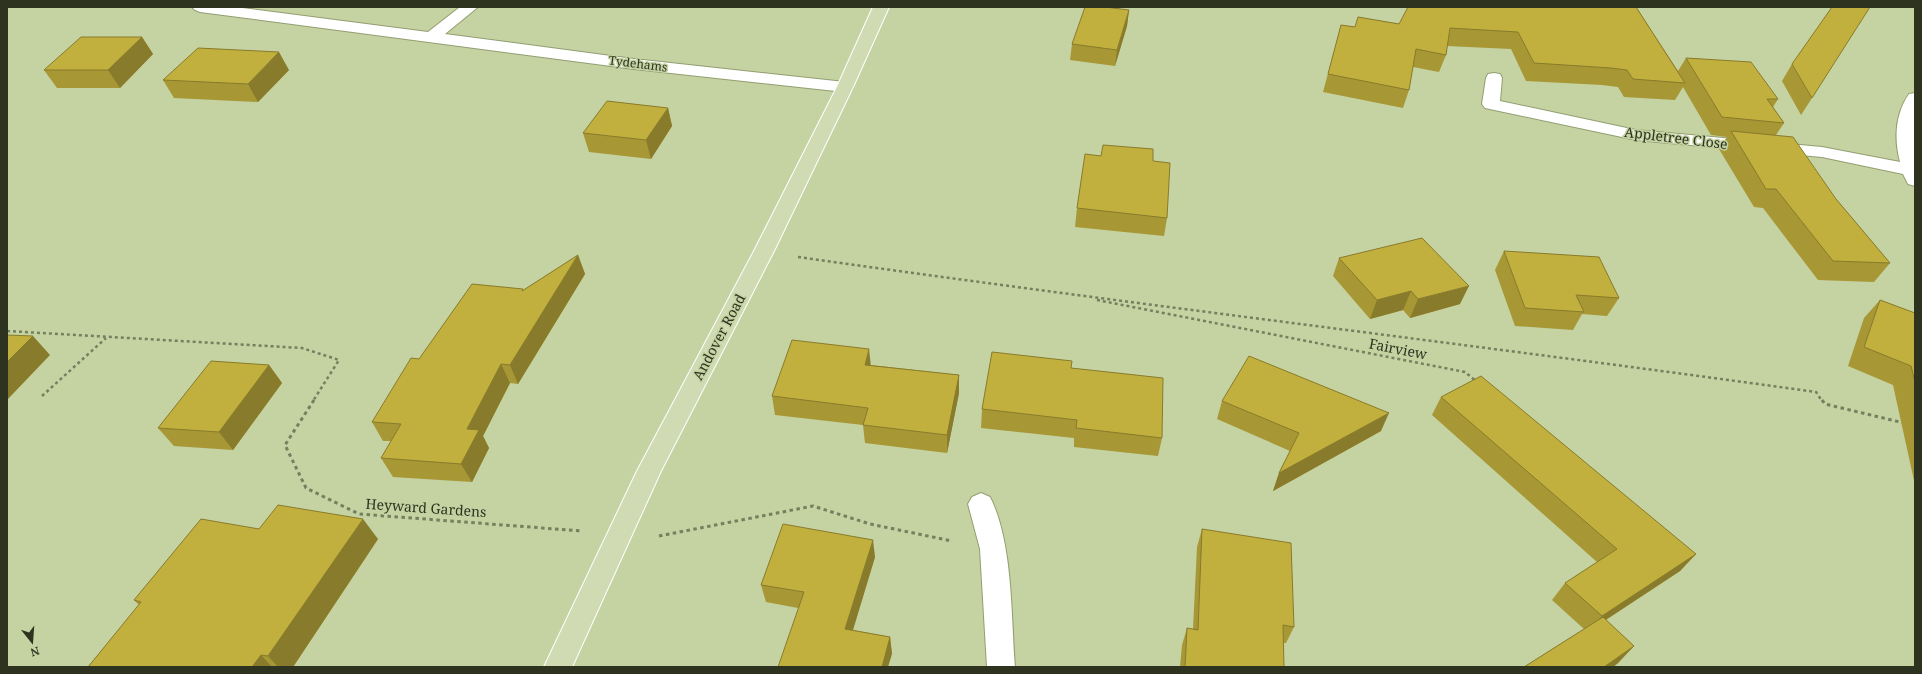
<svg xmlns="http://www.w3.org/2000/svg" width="1922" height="674" font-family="'Noto Serif',serif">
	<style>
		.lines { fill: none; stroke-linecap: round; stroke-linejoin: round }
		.minor-casing { stroke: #929e70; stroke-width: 2 }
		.major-casing { stroke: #fff; stroke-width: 2 }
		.path-far1 { stroke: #767f5e; stroke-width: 2.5; stroke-dasharray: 3 3; stroke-linecap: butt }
		.path { stroke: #767f5e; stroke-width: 3; stroke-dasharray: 3.5 3.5; stroke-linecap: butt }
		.minor { fill: #fff; fill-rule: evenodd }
		.major { fill: #d0dbb3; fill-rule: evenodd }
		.wall { fill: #a79735 }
		.shaded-wall { fill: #887b2b }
		.building { fill: #c2b03e; stroke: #887b2b }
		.labels { text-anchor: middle; stroke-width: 3; stroke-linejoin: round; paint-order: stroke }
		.far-street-label { font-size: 12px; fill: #2e3320; stroke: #c5d2a2 }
		.street-label { font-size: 14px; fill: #2e3320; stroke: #c5d2a2 }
	</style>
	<rect width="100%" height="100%" fill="#c5d2a2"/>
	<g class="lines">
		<defs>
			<path id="minor" d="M 192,7 L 235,7 L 428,32 L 460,7 L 478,7 L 445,34 L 634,59 L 845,82 L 851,83 L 853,87 L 851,91 L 845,92 L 634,69 L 200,12 L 195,10 Z
				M 1494,73 L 1500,74 L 1502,78 L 1500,101 L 1636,130 L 1822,147 L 1900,162 C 1894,139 1895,114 1909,94 L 1915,93 L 1915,186 L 1908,184 L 1903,174 L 1822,157 L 1636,140 L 1485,108 L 1482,104 L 1486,78 L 1488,74 Z
				M 981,493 L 990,497 C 1013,542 1011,616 1015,667 L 987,667 L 980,549 L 968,504 L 972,497 Z"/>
			<path id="major" d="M 873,7 L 889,7 L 853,87 L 774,251 L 661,471 L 572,667 L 544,667 L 637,471 L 754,251 L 837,87 Z"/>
		</defs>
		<use href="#minor" class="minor-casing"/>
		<use href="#major" class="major-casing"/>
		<path class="path-far1" d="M 798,257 C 1137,305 1477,345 1816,392 L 1822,401
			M 1097,300 L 1465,372 L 1476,381
			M 7,331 L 302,348 L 339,360 L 313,401
			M 42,396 L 106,338"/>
		<path class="path" d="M 314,400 L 285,445 L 306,488 L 359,514 L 582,531
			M 1822,400 L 1825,404 L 1904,423
			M 659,536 L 813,506 L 870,524 L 952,541"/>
		<use href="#minor" class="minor"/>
		<use href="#major" class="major"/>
	</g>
	<path class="wall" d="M 1636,7 L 1678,71 L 1686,58 L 1778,99 L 1773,107 L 1784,123 L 1776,135 L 1836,199 L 1890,263 L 1874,282 L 1818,280 L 1763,208 L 1754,207 L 1719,149 L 1727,137 L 1711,135 L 1683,87 L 1675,100 L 1624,97 L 1618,87 L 1602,85 L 1526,81 L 1511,49 L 1447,46 L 1446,55 L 1439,72 L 1413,67 L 1409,90 L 1403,108 L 1323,92 L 1341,25 L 1355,27 L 1358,17 L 1399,24 Z
		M 1129,10 L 1127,26 L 1115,66 L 1070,60 L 1072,44 Z
		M 142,37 L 153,54 L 120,88 L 57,88 L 44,70 Z
		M 1792,64 L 1812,98 L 1801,115 L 1782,81 Z
		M 289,70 L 258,102 L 174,98 L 163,80 Z
		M 668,108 L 672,126 L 651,159 L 589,152 L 583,133 Z
		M 1153,161 L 1167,218 L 1164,236 L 1075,227 L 1077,208 Z
		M 1504,251 L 1619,298 L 1607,316 L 1582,314 L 1573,330 L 1515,326 L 1495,270 Z
		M 578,255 L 585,274 L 518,384 L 510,383 L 483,436 L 489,448 L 472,482 L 393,477 L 381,458 L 391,441 L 383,441 L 372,422 L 419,359 L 524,290 Z
		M 1339,258 L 1460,304 L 1410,318 L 1403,310 L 1370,319 L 1333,276 Z
		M 1880,300 L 1915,313 L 1915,485 L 1893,385 L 1848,366 L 1864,318 Z
		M 269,365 L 282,383 L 233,450 L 174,446 L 158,428 Z
		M 871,365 L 959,375 L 959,393 L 947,453 L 865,443 L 863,425 L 775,415 L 772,396 Z
		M 1071,368 L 1162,438 L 1158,456 L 1074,447 L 1074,438 L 981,428 L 982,409 Z
		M 1441,397 L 1696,554 L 1680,571 L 1606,620 L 1634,646 L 1618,663 L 1613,667 L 1524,667 L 1584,629 L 1552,600 L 1565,583 L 1597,562 L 1432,415 Z
		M 1222,401 L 1381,431 L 1273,491 L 1279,473 L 1290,451 L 1217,419 Z
		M 259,529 L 378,539 L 293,667 L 88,667 L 139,605 L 134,600 Z
		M 1202,529 L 1294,627 L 1286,643 L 1283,643 L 1284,667 L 1180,667 L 1182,645 L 1187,628 L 1193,629 L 1197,547 Z
		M 875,557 L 853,630 L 890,637 L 892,654 L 798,608 L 766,602 L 761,585 Z"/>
	<path class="shaded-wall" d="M 1129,10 L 1127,26 L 1115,66 L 1117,50 Z
		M 142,37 L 153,54 L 120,88 L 108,70 Z
		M 279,52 L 289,70 L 258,102 L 248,84 Z
		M 668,108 L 672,126 L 651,159 L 646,140 Z
		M 578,255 L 585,274 L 518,384 L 510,365 Z
		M 1469,286 L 1460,304 L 1410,318 L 1418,299 Z
		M 1411,291 L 1403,310 L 1370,319 L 1377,300 Z
		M 33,336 L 50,355 L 7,400 L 7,362 Z
		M 869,349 L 871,367 L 865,365 Z
		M 501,364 L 510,383 L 483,436 L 489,448 L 472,482 L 461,464 L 467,429 Z
		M 269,365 L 282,383 L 233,450 L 219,432 Z
		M 959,375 L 959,393 L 947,453 L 947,435 Z
		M 1389,413 L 1381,431 L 1273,491 L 1279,473 Z
		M 363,519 L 378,539 L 293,667 L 278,667 L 268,656 Z
		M 873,540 L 875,557 L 848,646 L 845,629 Z
		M 1696,554 L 1680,571 L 1587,632 L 1602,616 Z
		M 890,637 L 892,654 L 888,667 L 882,667 Z
		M 1634,646 L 1618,663 L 1613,667 L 1604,667 Z
		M 261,655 L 272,667 L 252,667 Z"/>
	<path class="building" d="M 1085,7 L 1105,7 L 1129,10 L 1117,50 L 1072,44 Z
		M 1408,7 L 1636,7 L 1685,83 L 1633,79 L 1627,70 L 1611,68 L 1534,63 L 1518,32 L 1450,28 L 1446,55 L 1416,49 L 1409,90 L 1328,74 L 1341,25 L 1355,27 L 1358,17 L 1399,24 Z
		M 1832,7 L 1870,7 L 1812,98 L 1792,64 Z
		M 81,37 L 142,37 L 108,70 L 44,70 Z
		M 198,48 L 279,52 L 248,84 L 163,80 Z
		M 1686,58 L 1751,62 L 1778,99 L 1767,99 L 1784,123 L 1722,117 Z
		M 607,101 L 668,108 L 646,140 L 583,133 Z
		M 1731,131 L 1793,137 L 1836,199 L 1890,263 L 1833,261 L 1776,189 L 1766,189 Z
		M 1103,145 L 1153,149 L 1153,161 L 1170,163 L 1167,218 L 1077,208 L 1085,154 L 1101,156 Z
		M 1422,238 L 1469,286 L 1418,299 L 1411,291 L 1377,300 L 1339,258 Z
		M 1504,251 L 1599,257 L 1619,298 L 1576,295 L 1584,312 L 1525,308 Z
		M 578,255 L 510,365 L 501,364 L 467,429 L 479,430 L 461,464 L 381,458 L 401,424 L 372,422 L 411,358 L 419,359 L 472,284 L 523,289 L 522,291 Z
		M 1880,300 L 1915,313 L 1915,382 L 1911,366 L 1864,347 Z
		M 7,335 L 33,336 L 7,362 Z
		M 792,340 L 869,349 L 865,365 L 959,375 L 947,435 L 863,425 L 868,408 L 772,396 Z
		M 992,352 L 1072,361 L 1071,368 L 1163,378 L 1162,438 L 1076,428 L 1077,420 L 982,409 Z
		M 1249,356 L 1389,413 L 1279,473 L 1299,433 L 1222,401 Z
		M 211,361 L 269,365 L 219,432 L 158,428 Z
		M 1481,376 L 1696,554 L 1602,616 L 1565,583 L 1617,549 L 1441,397 Z
		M 278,505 L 363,519 L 268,656 L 261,655 L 252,667 L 88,667 L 141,602 L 134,600 L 201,519 L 259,529 Z
		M 783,524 L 873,540 L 845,629 L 890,637 L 882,667 L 778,667 L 804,592 L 761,585 Z
		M 1202,529 L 1291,543 L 1294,627 L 1283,625 L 1284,667 L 1185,667 L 1187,628 L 1198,630 Z
		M 1603,617 L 1634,646 L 1604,667 L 1524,667 Z"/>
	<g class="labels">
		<g class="far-street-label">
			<text transform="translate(638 64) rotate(7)" y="4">Tydehams</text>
		</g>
		<g class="street-label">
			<text transform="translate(1676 138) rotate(7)" y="5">Appletree Close</text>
			<text transform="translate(719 337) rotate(-62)" y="5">Andover Road</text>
			<text transform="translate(1398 349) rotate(11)" y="5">Fairview</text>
			<text transform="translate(426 508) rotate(4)" y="5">Heyward Gardens</text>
		</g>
	</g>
	<rect width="1922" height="674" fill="none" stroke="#2e3320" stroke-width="16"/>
	<g transform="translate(32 642) rotate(163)" stroke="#c5d2a2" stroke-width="3" paint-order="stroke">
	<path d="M0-3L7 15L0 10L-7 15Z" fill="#2e3320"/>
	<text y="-6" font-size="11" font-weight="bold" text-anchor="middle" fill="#2e3320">N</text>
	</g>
</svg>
